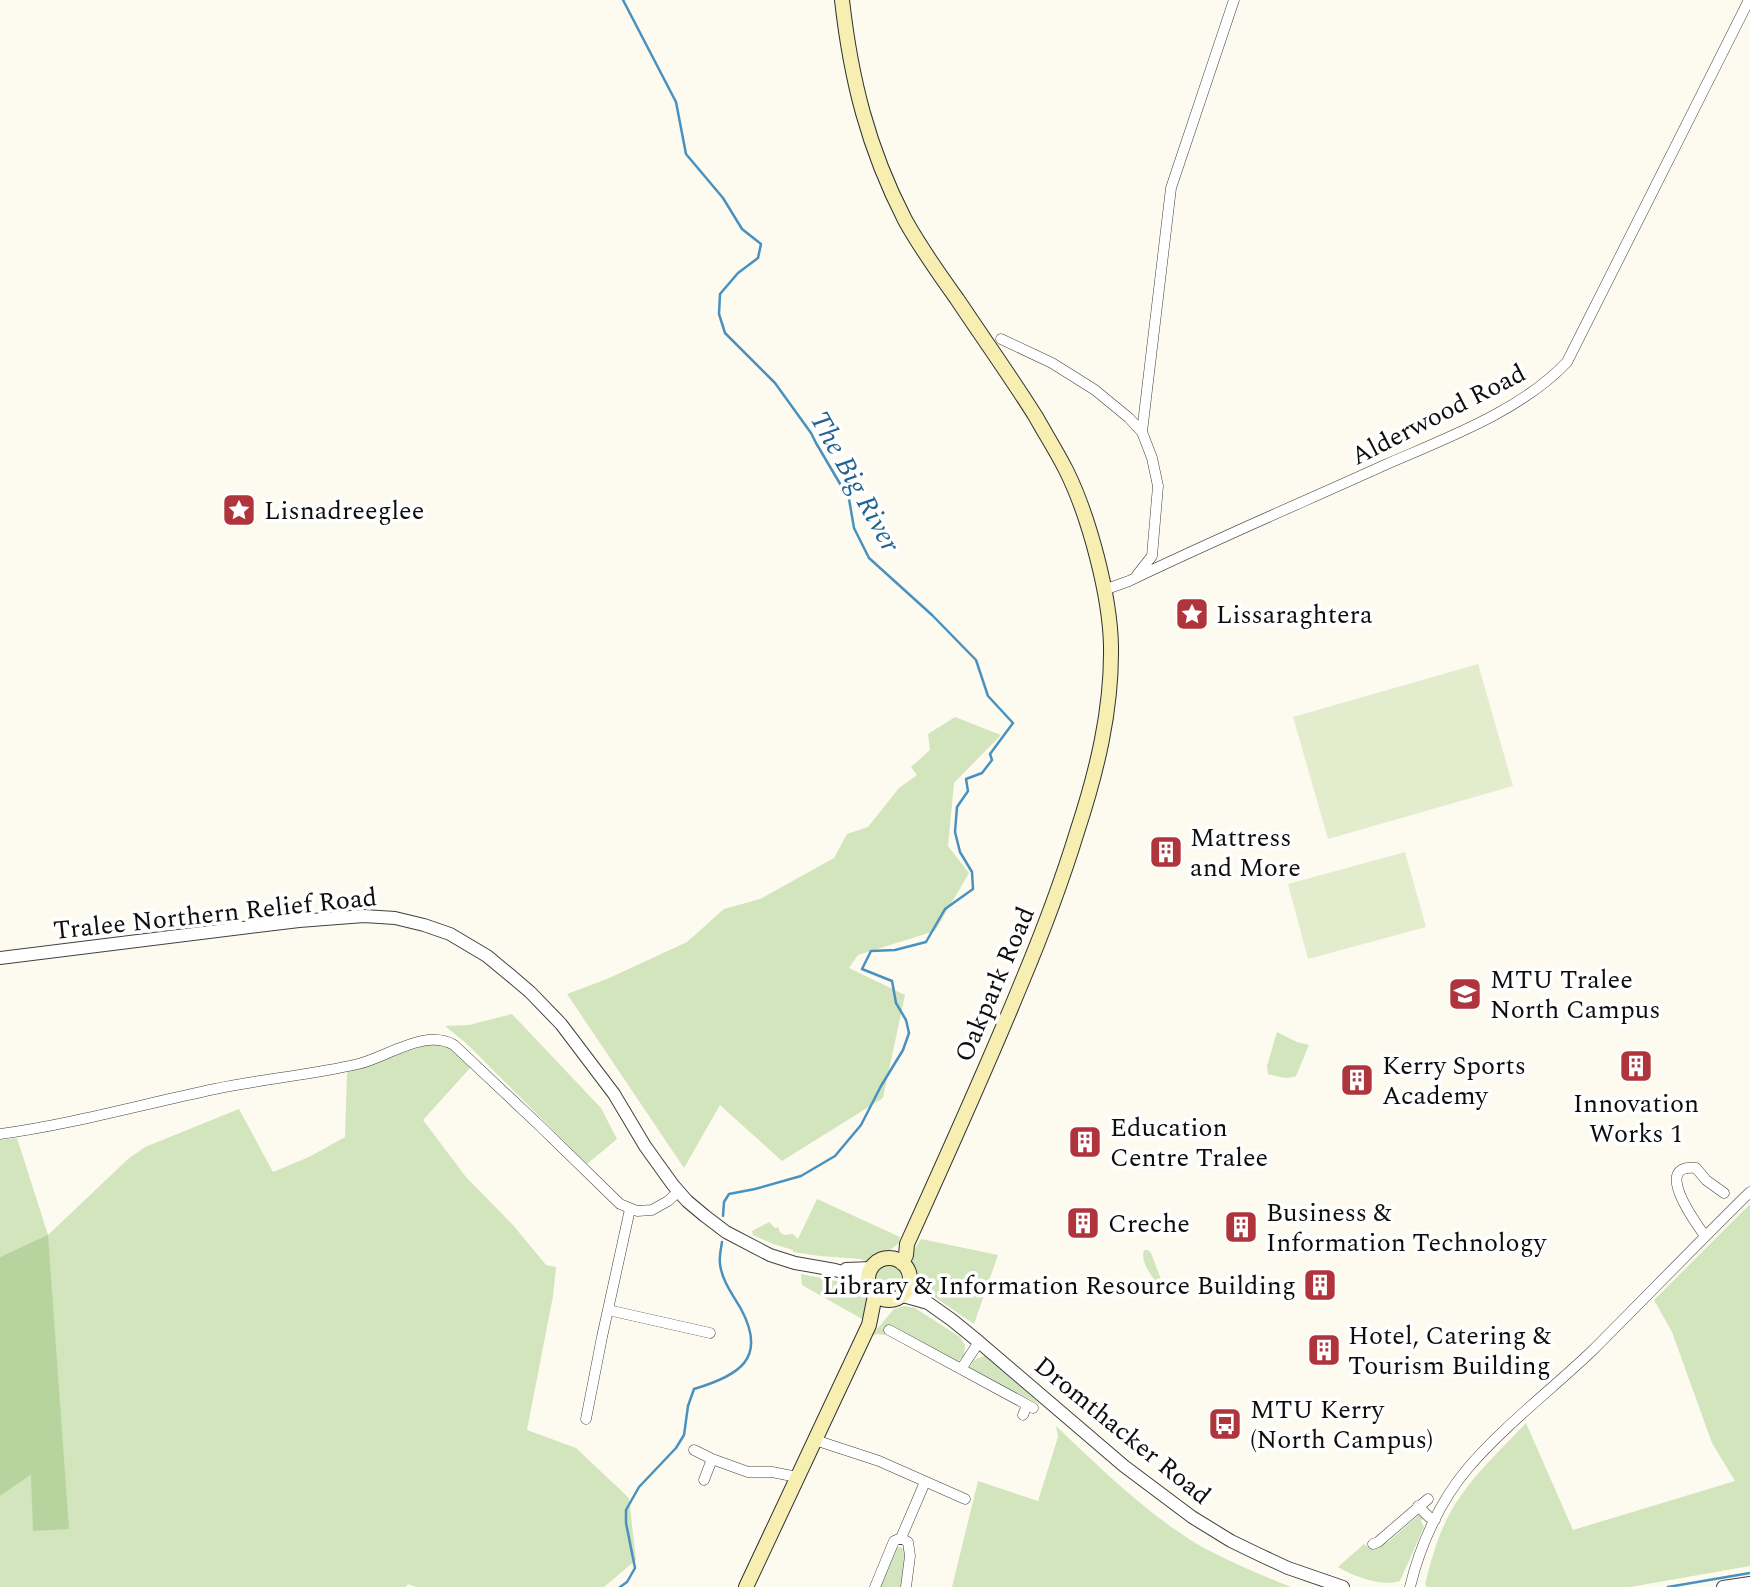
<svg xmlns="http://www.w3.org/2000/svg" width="1750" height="1587" font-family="Spectral,serif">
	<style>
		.green { fill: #d2e5bd }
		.forest { fill: #b7d49e }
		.pitch { fill: #e3edce }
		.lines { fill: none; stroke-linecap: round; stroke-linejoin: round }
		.stream { stroke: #4991bf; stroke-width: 2.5 }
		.minor-casing { stroke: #414141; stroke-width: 11 }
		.tertiary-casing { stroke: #414141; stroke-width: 14 }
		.secondary-casing { stroke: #303030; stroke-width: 16 }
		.minor { stroke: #fff; stroke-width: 10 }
		.tertiary { stroke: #fff; stroke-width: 12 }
		.secondary { stroke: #f7eeb2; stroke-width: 14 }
		.labels { text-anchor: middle; stroke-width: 7; stroke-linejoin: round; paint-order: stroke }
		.street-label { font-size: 26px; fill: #0e0e0e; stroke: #fff }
		.poi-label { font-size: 26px; fill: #0e0e0e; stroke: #fff; text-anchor: start }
		.water-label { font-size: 28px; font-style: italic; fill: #246493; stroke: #fff }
	</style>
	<rect width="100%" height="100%" fill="#fdfbf0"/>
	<path class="green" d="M 955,717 L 1001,735 L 954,783 L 948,846 L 969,873 L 935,931 L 858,955 L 849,968 L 905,995 L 883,1098 L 782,1161 L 720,1105 L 684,1168 L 567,994 L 607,979 L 687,942 L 724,909 L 760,899 L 834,858 L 847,834 L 868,827 L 899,788 L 917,775 L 911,767 L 930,750 L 928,734 Z
		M 512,1014 L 601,1108 L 617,1139 L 587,1164 L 467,1044 L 445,1026 L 469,1025 Z
		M 1277,1032 L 1297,1042 L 1309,1045 L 1296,1076 C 1287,1080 1277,1076 1268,1074 L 1267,1066 Z
		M 438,1041 L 452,1048 L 471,1067 L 423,1120 L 466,1177 L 513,1225 L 546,1265 L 556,1267 L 553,1296 L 527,1430 L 576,1448 L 629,1498 L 636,1560 L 604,1587 L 416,1587 L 408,1584 L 406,1587 L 0,1587 L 0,1496 L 31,1475 L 48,1236 L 0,1257 L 0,1140 L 17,1138 L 48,1235 L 128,1159 L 145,1147 L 239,1109 L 273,1172 L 309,1157 L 345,1137 L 347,1072 Z
		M 817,1199 L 900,1237 L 899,1243 L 884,1255 L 867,1263 L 861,1259 L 820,1256 L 793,1252 L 793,1250 L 773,1244 L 753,1235 L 752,1231 L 769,1222 L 775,1228 L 778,1227 L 780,1232 L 784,1235 L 793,1234 L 798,1239 Z
		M 1750,1204 L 1750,1566 L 1630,1587 L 1427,1587 L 1425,1584 C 1431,1562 1436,1541 1446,1521 C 1464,1483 1498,1453 1526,1423 L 1573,1530 L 1735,1481 L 1712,1443 L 1672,1332 L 1654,1300 Z
		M 921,1239 L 998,1255 L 974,1324 L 927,1292 L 920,1283 L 910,1260 L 911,1254 Z
		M 1144,1250 L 1148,1250 L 1151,1253 L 1167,1295 C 1158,1284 1139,1265 1144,1250 Z
		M875 1277a13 13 0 1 1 26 0a13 13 0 1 1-26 0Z
		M 801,1274 L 862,1286 L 867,1299 L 862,1319 L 802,1285 Z
		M 904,1306 L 915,1308 L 960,1337 L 965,1345 L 964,1356 L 957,1362 L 891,1325 L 884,1335 L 877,1334 L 870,1337 L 894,1309 Z
		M 986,1355 L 1041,1405 L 969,1368 L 974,1360 Z
		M 1056,1426 C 1100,1468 1145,1512 1197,1544 C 1227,1561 1259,1574 1291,1587 L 952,1587 L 978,1481 L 1038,1501 L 1058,1437 Z
		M 1419,1515 L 1423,1518 L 1421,1521 L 1424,1527 L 1400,1581 C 1384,1587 1354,1577 1338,1567 L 1364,1544 L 1370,1548 L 1388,1542 Z
		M 899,1547 L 905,1549 L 907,1557 L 903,1587 L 879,1587 L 895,1549 Z"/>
	<path class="forest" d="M 48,1235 L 69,1529 L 33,1531 L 31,1475 L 0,1496 L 0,1257 Z"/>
	<path class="pitch" d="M 1478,664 L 1513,786 L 1328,839 L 1293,717 Z
		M 1405,852 L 1426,927 L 1308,959 L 1288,884 Z"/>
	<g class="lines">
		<path class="stream" d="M 623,0 L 676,102 L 686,154 L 723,198 L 742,229 L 761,244 L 758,258 L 738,273 L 720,294 L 719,314 L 725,333 L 775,383 L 811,433 L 816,443 L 849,499 L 854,528 L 869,558 L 932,615 L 976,660 L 988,696 L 1013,723 L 990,754 L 992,760 L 982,773 L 966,779 L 968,791 L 957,807 L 955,832 L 960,852 L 972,872 L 973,889 L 945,909 L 926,942 L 895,950 L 871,951 L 862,969 L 892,981 L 896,1003 L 906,1020 L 909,1033 L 903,1050 L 881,1086 L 861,1125 L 835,1156 L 801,1176 L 755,1189 L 729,1194 L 724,1202 L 723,1216
			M 620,1587 L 627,1582 L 635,1568 L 626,1523 L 626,1510 L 639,1487 L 676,1448 L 684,1435 L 688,1406 L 694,1389 C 738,1376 768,1359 741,1309 C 733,1295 722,1281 720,1264 C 719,1257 721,1249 722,1242
			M 1668,1587 L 1750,1573"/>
		<defs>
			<path id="minor" d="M 1001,339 L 1052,363 L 1095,390 L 1129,418 L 1142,432 L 1152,458 L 1158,486 L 1152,556 L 1137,575
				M 1142,432 L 1171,188 L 1234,0
				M 1104,590 L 1129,581 C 1214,540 1301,503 1387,464 C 1447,438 1522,410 1567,362 L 1749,0
				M 0,1134 C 73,1124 143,1104 215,1089 C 262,1079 311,1075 358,1064 C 387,1057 426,1028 454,1045 L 540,1126 L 620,1204 L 637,1211 L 652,1210 L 668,1201 L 679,1191
				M 1705,1236 C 1695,1222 1652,1163 1696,1168 L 1706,1180 L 1724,1193
				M 608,1310 L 710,1333
				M 889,1330 L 1033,1408
				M 961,1369 L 979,1342
				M 1023,1415 L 1027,1405
				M 586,1419 L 602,1337 L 630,1209
				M 815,1440 L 879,1461 L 965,1499
				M 694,1450 L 712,1459 L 748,1472 L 772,1472 L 797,1477
				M 704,1480 L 712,1459
				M 1418,1506 L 1429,1517 L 1435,1520
				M 1373,1544 L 1378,1542 L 1428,1499
				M 875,1587 L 894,1541 L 901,1538
				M 906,1587 L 910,1556 L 908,1542 L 901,1538 L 925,1482
				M 1410,1587 C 1420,1545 1440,1501 1468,1468 C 1505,1425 1551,1390 1592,1351 C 1645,1298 1697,1244 1750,1192"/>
			<path id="tertiary" d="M 0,958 L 299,921 L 364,916 L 395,918 L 424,925 L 450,934 L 487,956 L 510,975 L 530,992 L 561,1024 L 614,1094 L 645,1146 L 673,1185 L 687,1201 L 705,1216 L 726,1232 L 770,1255 L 795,1263 L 835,1270 L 867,1279
				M 846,1269 L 872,1268
				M 910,1281 L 928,1303 L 952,1320 L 979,1342 L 1124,1466 L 1192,1517 L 1231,1541 L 1260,1555 L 1288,1568 L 1343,1587
				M 903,1296 L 928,1303
				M 1723,1587 L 1750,1583"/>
			<path id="secondary" d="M 842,0 C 851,80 868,148 905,220 C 920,247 939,274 957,299 C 983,338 1011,377 1036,417 C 1046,435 1057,452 1066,470 C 1089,516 1110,595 1111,646 C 1112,710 1097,771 1077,832 C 1061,884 1042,934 1021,984 C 985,1072 946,1158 907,1244 L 906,1255 L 902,1263
				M868 1279a21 21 0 1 1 42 0a21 21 0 1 1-42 0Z
				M 746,1587 L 869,1325 L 875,1295"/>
		</defs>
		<use href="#minor" class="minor-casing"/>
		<use href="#tertiary" class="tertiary-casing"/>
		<use href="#secondary" class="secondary-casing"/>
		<use href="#minor" class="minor"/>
		<use href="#tertiary" class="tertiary"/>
		<use href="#secondary" class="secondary"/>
	</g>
	<defs>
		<symbol id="sight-square" viewBox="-11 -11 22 22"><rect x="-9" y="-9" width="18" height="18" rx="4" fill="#b0343b" stroke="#fff"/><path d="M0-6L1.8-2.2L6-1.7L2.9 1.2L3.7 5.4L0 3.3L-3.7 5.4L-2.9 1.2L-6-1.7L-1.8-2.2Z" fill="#fff"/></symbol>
		<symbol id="building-square" viewBox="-11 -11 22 22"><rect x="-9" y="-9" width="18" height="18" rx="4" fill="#b0343b" stroke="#fff"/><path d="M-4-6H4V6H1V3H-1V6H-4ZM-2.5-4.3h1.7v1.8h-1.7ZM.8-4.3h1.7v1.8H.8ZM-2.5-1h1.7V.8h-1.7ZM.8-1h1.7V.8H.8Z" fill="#fff"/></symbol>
		<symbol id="university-square" viewBox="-11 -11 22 22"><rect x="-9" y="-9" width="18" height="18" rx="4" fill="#b0343b" stroke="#fff"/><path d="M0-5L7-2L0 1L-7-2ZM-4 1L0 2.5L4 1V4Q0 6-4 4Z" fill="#fff"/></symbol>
		<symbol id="bus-square" viewBox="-11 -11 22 22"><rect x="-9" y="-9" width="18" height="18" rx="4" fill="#b0343b" stroke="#fff"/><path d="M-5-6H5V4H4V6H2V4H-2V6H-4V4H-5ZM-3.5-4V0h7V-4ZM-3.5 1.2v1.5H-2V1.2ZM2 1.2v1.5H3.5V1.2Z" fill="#fff"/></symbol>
	</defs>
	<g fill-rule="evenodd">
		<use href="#sight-square" x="220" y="491" width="38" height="38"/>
		<use href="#sight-square" x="1173" y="595" width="38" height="38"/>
		<use href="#building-square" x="1147" y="833" width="38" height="38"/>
		<use href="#university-square" x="1446" y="975" width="38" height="38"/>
		<use href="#building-square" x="1617" y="1047" width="38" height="38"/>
		<use href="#building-square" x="1338" y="1061" width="38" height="38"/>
		<use href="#building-square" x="1066" y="1123" width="38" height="38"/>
		<use href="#building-square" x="1064" y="1204" width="38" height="38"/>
		<use href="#building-square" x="1222" y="1208" width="38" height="38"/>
		<use href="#building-square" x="1301" y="1266" width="38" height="38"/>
		<use href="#building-square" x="1305" y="1331" width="38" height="38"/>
		<use href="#bus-square" x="1206" y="1405" width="38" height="38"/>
	</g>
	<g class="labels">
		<g class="street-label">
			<text transform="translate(1438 414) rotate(-27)" y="9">Alderwood Road</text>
			<text transform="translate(215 913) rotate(-6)" y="9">Tralee Northern Relief Road</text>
			<text transform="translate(994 984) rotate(-67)" y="9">Oakpark Road</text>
			<text transform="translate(1123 1430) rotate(39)" y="9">Dromthacker Road</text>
		</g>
		<g class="poi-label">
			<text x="264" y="519">Lisnadreeglee</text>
			<text x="1216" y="623">Lissaraghtera</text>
			<text x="1190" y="846">Mattress<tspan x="1190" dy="30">and More</tspan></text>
			<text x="1490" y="988">MTU Tralee<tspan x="1490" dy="30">North Campus</tspan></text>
			<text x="1382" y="1074">Kerry Sports<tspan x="1382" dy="30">Academy</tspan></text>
			<text x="1636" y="1112" text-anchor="middle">Innovation<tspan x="1636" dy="30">Works 1</tspan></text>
			<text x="1110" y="1136">Education<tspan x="1110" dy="30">Centre Tralee</tspan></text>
			<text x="1266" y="1221">Business &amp;<tspan x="1266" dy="30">Information Technology</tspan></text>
			<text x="1108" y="1232">Creche</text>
			<text x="1296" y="1294" text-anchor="end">Library &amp; Information Resource Building</text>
			<text x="1348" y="1344">Hotel, Catering &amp;<tspan x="1348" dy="30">Tourism Building</tspan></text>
			<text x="1250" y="1418">MTU Kerry<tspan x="1250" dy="30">(North Campus)</tspan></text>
		</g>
		<g class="water-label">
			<text transform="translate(856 481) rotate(61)" y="10">The Big River</text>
		</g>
	</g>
</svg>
